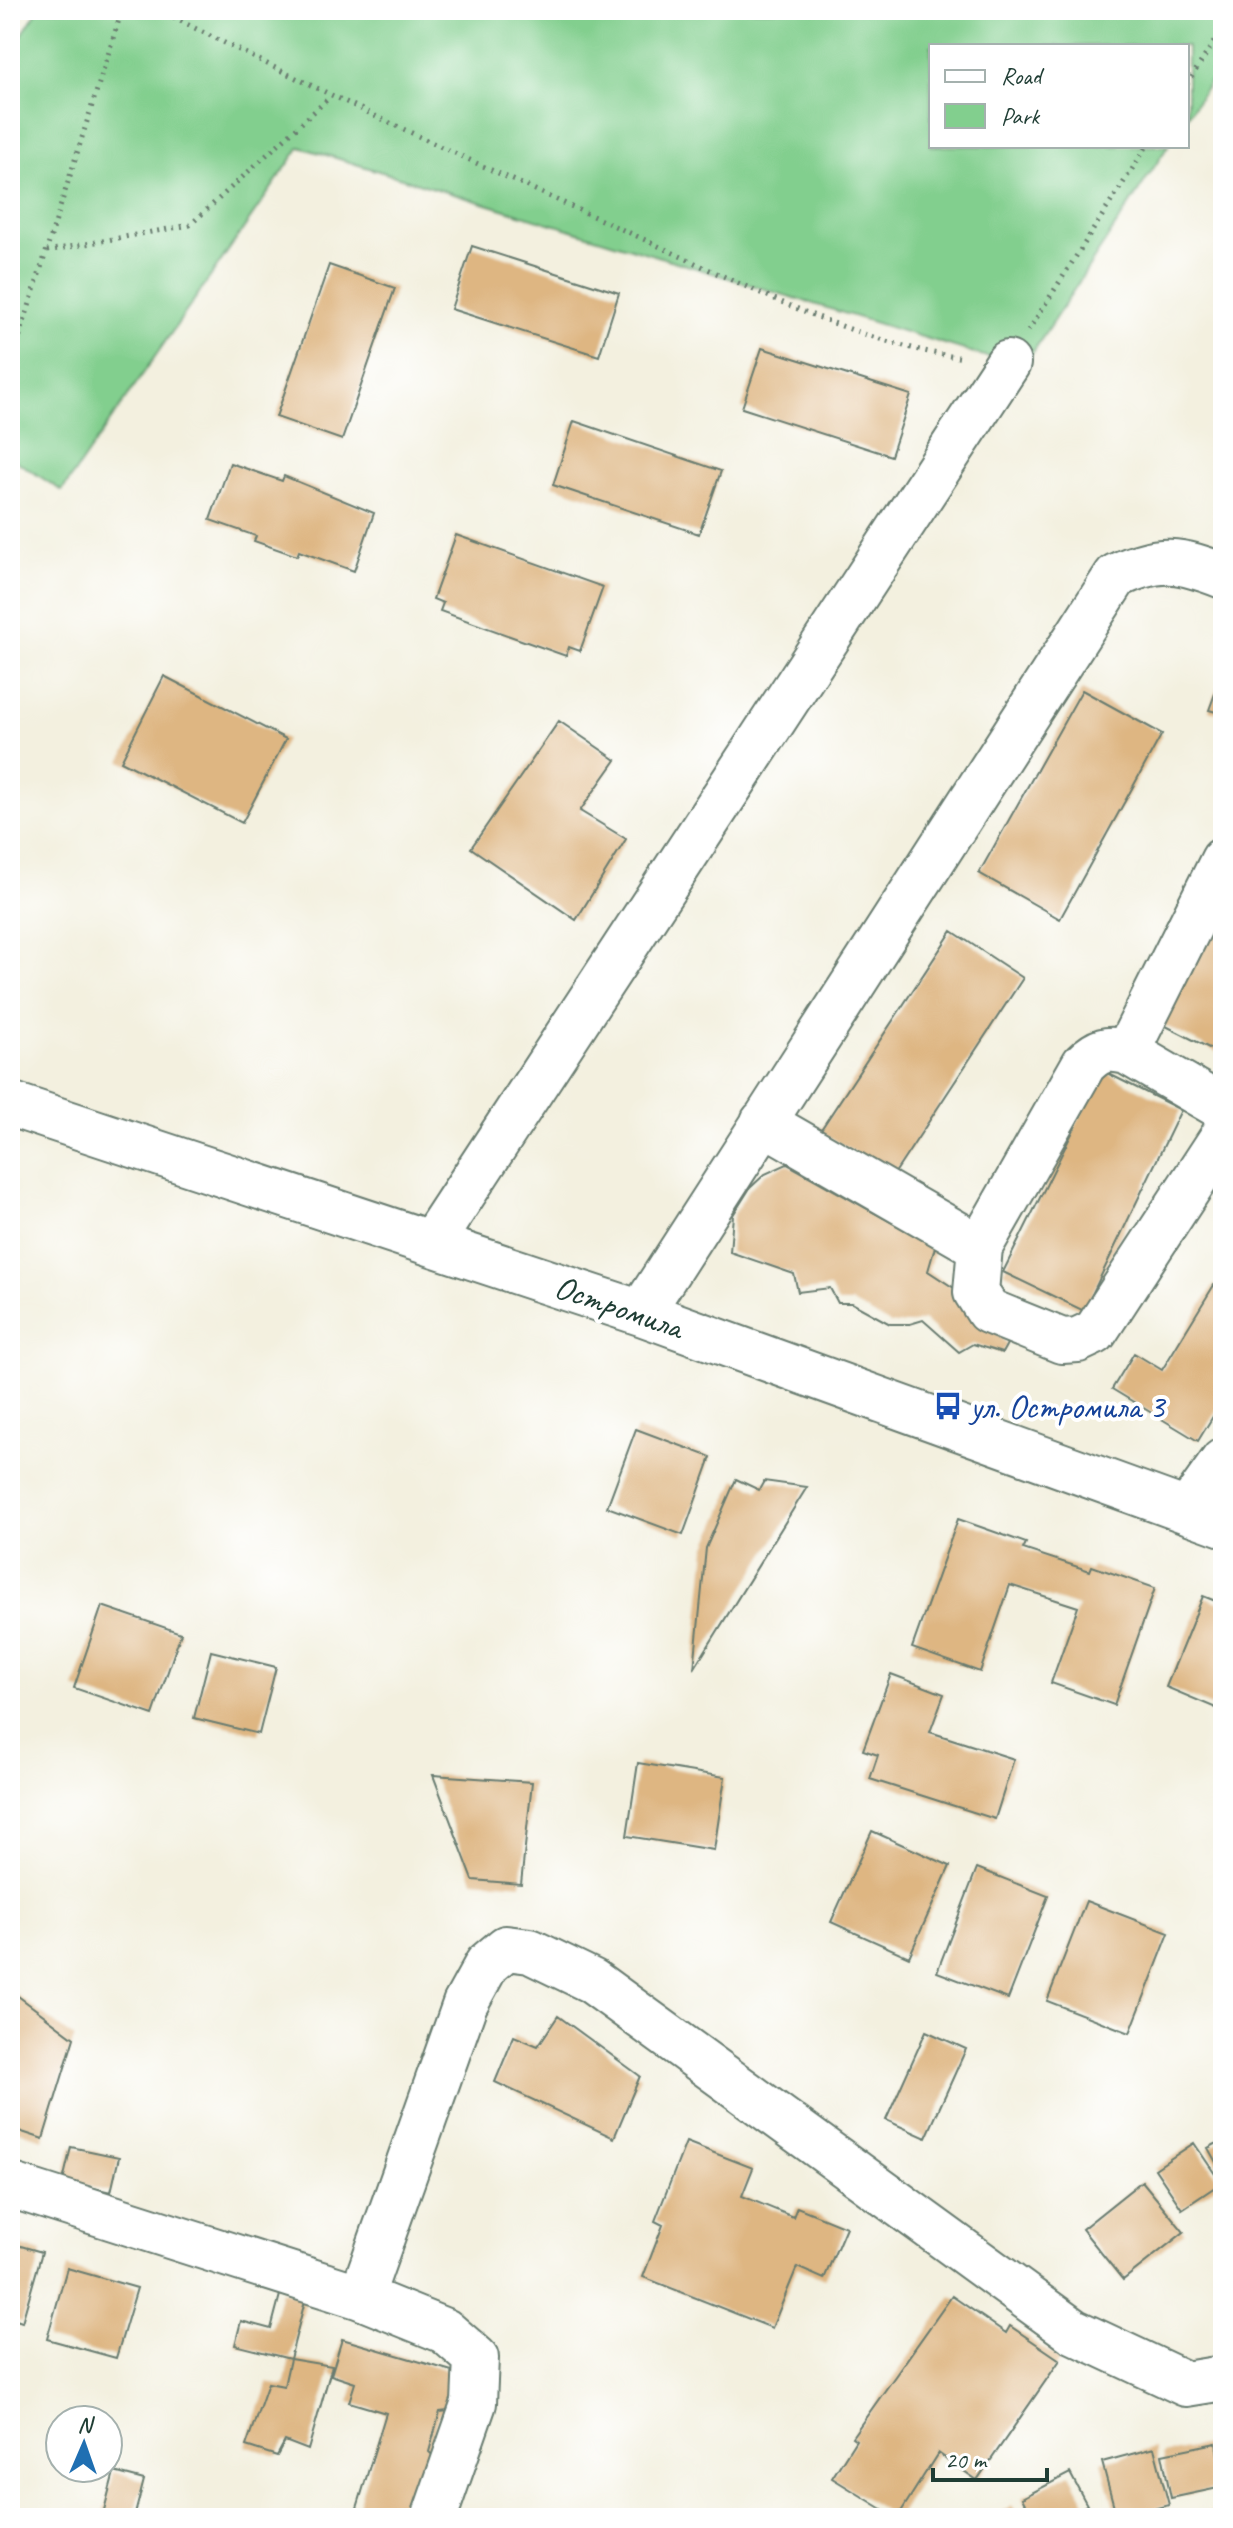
<svg xmlns="http://www.w3.org/2000/svg" width="1233" height="2528" font-family="Caveat,sans-serif">
	<style>
		.green { fill: #82cf8e; stroke: #508661; stroke-width: 2 }
		.building { fill: #deb682 }
		.lines { fill: none; stroke-linecap: round; stroke-linejoin: round }
		.minor-casing { stroke: #697c70; stroke-width: 48 }
		.path { stroke: #697c70; stroke-width: 5; stroke-dasharray: 2 6; stroke-linecap: butt }
		.minor { stroke: #fff; stroke-width: 44 }
		.labels { text-anchor: middle; stroke-width: 8; stroke-linejoin: round; paint-order: stroke }
		.street-label { font-size: 34px; fill: #1f3d34; stroke: #fff }
		.transit-label { font-size: 34px; fill: #164399; stroke: #fff; text-anchor: start }
	</style>
	<rect width="100%" height="100%" fill="#fff"/>
	<filter id="ink" filterUnits="userSpaceOnUse"><feTurbulence type="fractalNoise" baseFrequency=".0125" numOctaves="2"/><feDisplacementMap in="SourceGraphic" scale="16" xChannelSelector="R" yChannelSelector="G"/><feConvolveMatrix kernelMatrix="1 2 1 2 8 2 1 2 1" color-interpolation-filters="sRGB"/></filter>
	<filter id="wash" filterUnits="userSpaceOnUse"><feTurbulence type="fractalNoise" baseFrequency=".006" numOctaves="4" result="noise"/><feDisplacementMap in="SourceGraphic" scale="32" xChannelSelector="R" yChannelSelector="G"/><feGaussianBlur stdDeviation="1.8" result="paint"/><feColorMatrix in="noise" values="0 0 0 0 0 0 0 0 0 0 0 0 0 0 0 0 0 1.4 0 .05"/><feComposite in="paint" operator="in"/></filter>
	<g filter="url(#wash)">
		<rect width="100%" height="100%" fill="#f3f0df"/>
		<path class="green" d="M 38,10 L 1223,10 L 1223,62 L 1187,117 L 1187,46 L 931,46 L 931,146 L 1168,146 L 1012,384 L 1007,363 L 300,147 L 62,491 L 10,457 L 10,53 Z"/>
		<g id="blocks">
			<path class="building" d="M 472,246 L 619,293 L 599,356 L 451,309 Z
				M 329,265 L 395,288 L 342,440 L 276,417 Z
				M 762,348 L 911,395 L 891,456 L 742,408 Z
				M 574,421 L 721,471 L 699,534 L 553,485 Z
				M 230,463 L 282,481 L 284,476 L 374,513 L 354,571 L 299,551 L 297,556 L 254,541 L 256,536 L 210,520 Z
				M 456,535 L 603,587 L 580,651 L 569,647 L 566,656 L 440,611 L 443,603 L 433,599 Z
				M 1223,672 L 1223,714 L 1209,710 Z
				M 164,676 L 286,739 L 242,823 L 121,761 Z
				M 1082,690 L 1162,734 L 1060,919 L 979,873 Z
				M 559,721 L 616,760 L 580,811 L 626,839 L 576,920 L 471,848 Z
				M 1223,896 L 1223,1055 L 1158,1022 Z
				M 952,931 L 1023,978 L 893,1176 L 820,1131 Z
				M 1103,1071 L 1181,1110 L 1084,1311 L 1003,1272 Z
				M 787,1164 L 935,1247 L 928,1271 L 983,1307 L 983,1318 L 1007,1344 L 1002,1353 L 973,1344 L 959,1352 L 923,1320 L 910,1324 L 890,1324 L 852,1303 L 838,1303 L 830,1288 L 798,1292 L 794,1274 L 730,1252 L 733,1215 L 750,1188 L 765,1174 Z
				M 1214,1285 L 1223,1290 L 1223,1400 L 1198,1441 L 1112,1389 L 1134,1353 L 1162,1370 Z
				M 636,1429 L 711,1457 L 683,1535 L 607,1507 Z
				M 736,1479 L 759,1490 L 764,1481 L 807,1487 L 694,1669 L 706,1548 Z
				M 958,1519 L 1026,1543 L 1023,1549 L 1090,1571 L 1092,1566 L 1155,1588 L 1114,1705 L 1051,1683 L 1078,1607 L 1010,1585 L 980,1672 L 912,1648 Z
				M 1203,1596 L 1223,1604 L 1223,1711 L 1166,1687 Z
				M 102,1606 L 181,1633 L 153,1715 L 74,1688 Z
				M 211,1651 L 276,1667 L 259,1734 L 194,1718 Z
				M 891,1674 L 944,1694 L 930,1732 L 1014,1759 L 995,1819 L 870,1779 L 878,1755 L 863,1750 Z
				M 638,1763 L 725,1777 L 714,1850 L 627,1836 Z
				M 433,1775 L 532,1782 L 521,1884 L 473,1880 Z
				M 872,1831 L 950,1866 L 909,1957 L 831,1922 Z
				M 977,1868 L 1048,1896 L 1008,1999 L 937,1972 Z
				M 1086,1901 L 1169,1933 L 1130,2033 L 1047,2001 Z
				M 10,1990 L 74,2038 L 43,2139 L 10,2128 Z
				M 558,2016 L 640,2076 L 614,2138 L 495,2082 L 514,2036 L 538,2046 Z
				M 926,2031 L 966,2049 L 926,2138 L 886,2120 Z
				M 1223,2140 L 1223,2175 L 1208,2148 Z
				M 686,2142 L 753,2168 L 742,2196 L 793,2217 L 797,2207 L 846,2227 L 824,2279 L 797,2267 L 772,2328 L 643,2277 L 663,2225 L 655,2221 Z
				M 1194,2143 L 1221,2183 L 1182,2209 L 1155,2169 Z
				M 71,2147 L 119,2157 L 111,2192 L 63,2181 Z
				M 1142,2181 L 1184,2232 L 1123,2280 L 1082,2229 Z
				M 10,2243 L 42,2252 L 22,2322 L 10,2318 Z
				M 67,2268 L 137,2288 L 116,2358 L 47,2339 Z
				M 281,2291 L 306,2297 L 290,2359 L 235,2345 L 241,2321 L 271,2329 Z
				M 952,2296 L 1006,2333 L 1010,2326 L 1060,2360 L 977,2480 L 938,2453 L 897,2518 L 832,2478 L 856,2440 L 852,2437 Z
				M 342,2339 L 462,2374 L 457,2410 L 440,2412 L 429,2452 L 439,2461 L 423,2518 L 354,2518 L 386,2413 L 349,2402 L 355,2383 L 331,2375 Z
				M 290,2359 L 332,2366 L 308,2450 L 285,2441 L 277,2456 L 246,2446 L 268,2383 L 284,2386 Z
				M 1216,2443 L 1223,2487 L 1171,2498 L 1162,2454 Z
				M 1154,2448 L 1169,2505 L 1117,2518 L 1102,2462 Z
				M 114,2472 L 144,2480 L 134,2518 L 102,2518 Z
				M 1070,2473 L 1087,2505 L 1062,2518 L 1032,2518 L 1022,2498 Z
				M 1012,2506 L 1021,2518 L 994,2518 Z
				M 1215,2511 L 1216,2518 L 1192,2518 L 1192,2517 Z"/>
		</g>
	</g>
	<g filter="url(#ink)">
		<use href="#blocks" fill-opacity="0" stroke="#697c70" stroke-width="2"/>
		<g class="lines">
			<defs>
				<path id="minor" d="M 1127,1052 L 1223,860
					M 10,1104 L 641,1313 L 1223,1524
					M 1223,1108 L 1127,1052 C 1107,1047 1098,1050 1084,1064 L 980,1247 L 976,1292 L 988,1311 L 1062,1341 L 1078,1340 L 1095,1332 L 1223,1136
					M 763,1122 L 980,1247
					M 431,1243 L 1008,363
					M 641,1313 L 1116,576 C 1159,555 1180,559 1223,576
					M 1188,1510 L 1223,1461
					M 10,2185 L 361,2297 L 445,2331 L 476,2358 L 474,2403 L 434,2518
					M 361,2297 L 465,2004 L 487,1964 L 506,1948 L 530,1951 L 592,1981 L 1073,2331 L 1186,2384 L 1223,2378"/>
			</defs>
			<use href="#minor" class="minor-casing"/>
			<path class="path" d="M 159,10 C 318,91 479,165 641,238 C 738,282 859,345 964,358
				M 1187,84 L 1223,28
				M 47,251 L 190,225 L 330,97
				M 1028,331 L 1147,146
				M 10,367 L 122,10"/>
			<use href="#minor" class="minor"/>
		</g>
	</g>
	<defs>
		<symbol id="bus-bare" viewBox="-9 -9 18 18"><path d="M-5-6H5V4H4V6H2V4H-2V6H-4V4H-5ZM-3.5-4V0h7V-4ZM-3.5 1.2v1.5H-2V1.2ZM2 1.2v1.5H3.5V1.2Z" fill="#1a4fb4" stroke="#fff" stroke-width="2.5" paint-order="stroke"/></symbol>
	</defs>
	<g fill-rule="evenodd">
		<use href="#bus-bare" x="928" y="1386" width="40" height="40"/>
	</g>
	<g class="labels">
		<g class="street-label">
			<text transform="translate(619 1306) rotate(19)" y="12">Остромила</text>
		</g>
		<g class="transit-label">
			<text x="970" y="1418">ул. Остромила 3</text>
		</g>
	</g>
	<rect width="1233" height="2528" fill="none" stroke="#fff" stroke-width="40"/>
	<rect x="929" y="44" width="260" height="104" fill="#ffffff" stroke="#a5b1ae" stroke-width="2"/>
	<rect x="945" y="70" width="40" height="12" fill="#ffffff" stroke="#a5b1ae" stroke-width="2"/>
	<text x="1001" y="84" font-size="24" fill="#1f3d34">Road</text>
	<rect x="945" y="104" width="40" height="24" fill="#82cf8e" stroke="#a5b1ae" stroke-width="2"/>
	<text x="1001" y="124" font-size="24" fill="#1f3d34">Park</text>
	<g transform="translate(84 2444) rotate(2)"><circle r="38" fill="#ffffff" stroke="#a5b1ae" stroke-width="2"/>
	<path d="M0-6L14 30L0 20L-14 30Z" fill="#1f6fb2"/>
	<text y="-12" font-size="22" font-weight="bold" text-anchor="middle" fill="#1f3d34">N</text>
	</g>
	<path d="M933 2468v12h114v-12" fill="none" stroke="#1f3d34" stroke-width="4"/>
	<text x="945" y="2468" font-size="24" fill="#1f3d34" stroke="#ffffff" stroke-width="6" paint-order="stroke">20 m</text>
</svg>
